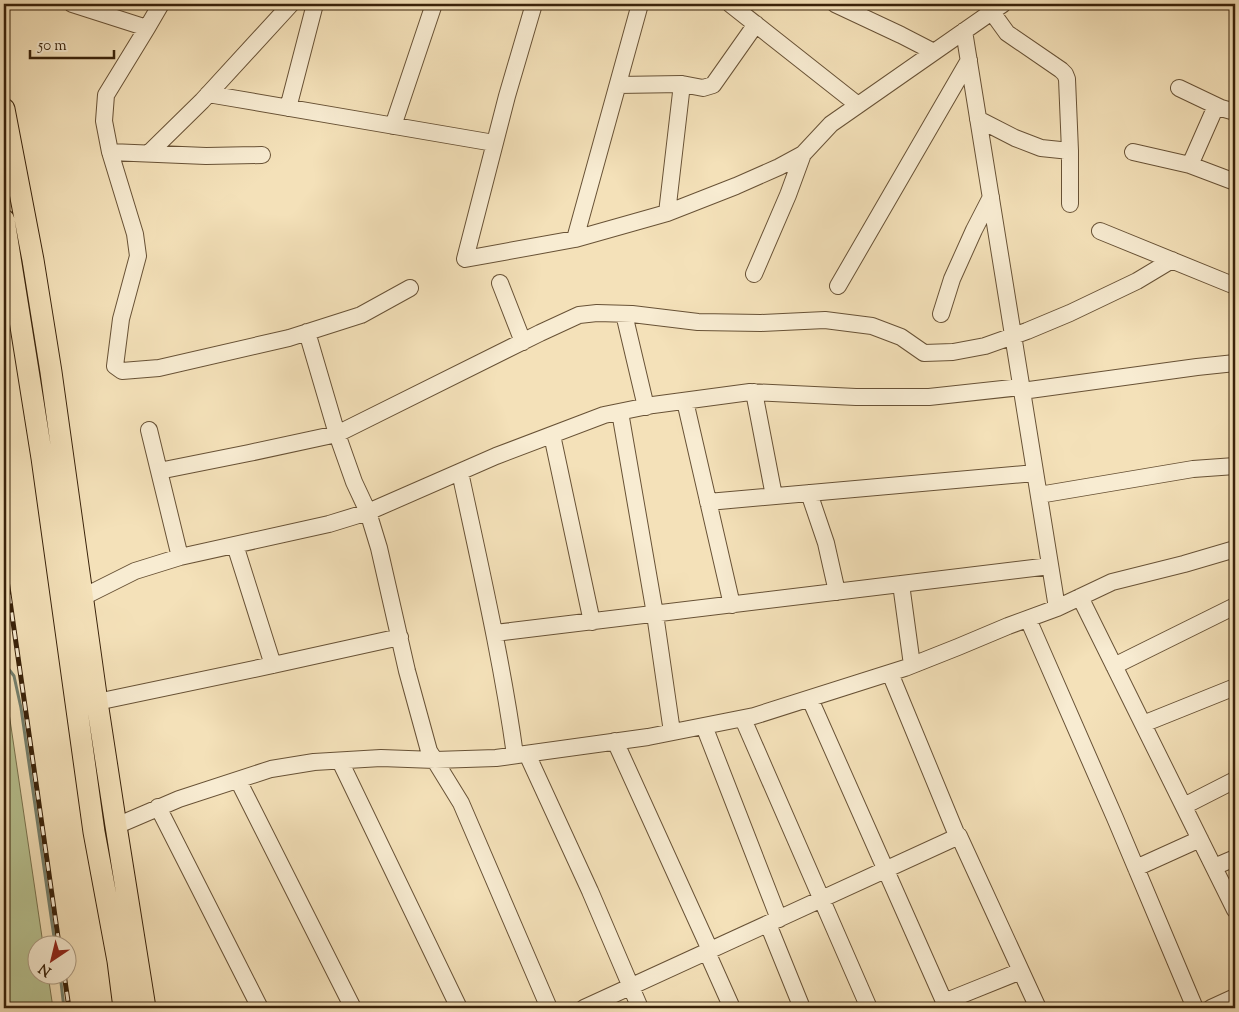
<svg xmlns="http://www.w3.org/2000/svg" width="1239" height="1012" font-family="'Sorts Mill Goudy',serif">
	<style>
		.green { fill: #b8c392; stroke: #78724e }
		.lines { fill: none; stroke-linecap: round; stroke-linejoin: round }
		.stream { stroke: #74806e; stroke-width: 3 }
		.minor-casing { stroke: #685236; stroke-width: 18 }
		.major-casing { stroke: #39220a; stroke-width: 23 }
		.minor { stroke: #f8ecd2; stroke-width: 16 }
		.major { stroke: #f4e1b9; stroke-width: 21 }
		.rail-casing { stroke: #39220a; stroke-width: 5 }
		.rail { stroke: #f8ecd2; stroke-width: 3; stroke-dasharray: 9; stroke-linecap: butt }
	</style>
	<rect width="100%" height="100%" fill="#f4e1b9"/>
	<filter id="stains"><feTurbulence type="fractalNoise" baseFrequency=".004" numOctaves="4"/><feColorMatrix values="0 0 0 0 .2 0 0 0 0 .09 0 0 0 0 .02 0 0 0 .5 -.17"/></filter>
	<radialGradient id="worn" r=".72"><stop offset=".6" stop-color="#630" stop-opacity="0"/><stop offset="1" stop-color="#630" stop-opacity=".3"/></radialGradient>
	<path class="green" d="M 4,679 L 43,944 L 38,944 L 38,974 L 48,975 L 53,1008 L 4,1008 Z"/>
	<g class="lines">
		<path class="stream" d="M 4,663 L 14,676 L 21,708 L 55,944
			M 60,974 L 64,1008"/>
		<defs>
			<path id="minor" d="M 72,4 L 147,28
				M 161,4 L 147,28 L 106,95 L 104,121 L 110,152 L 135,234 L 138,256 L 121,319 L 115,366 L 122,371 L 159,368 L 289,338 L 361,315 L 410,288
				M 534,4 L 507,96 L 465,259 L 575,239 L 667,213 L 736,186 L 779,167 L 803,154 L 831,124 L 1003,4
				M 730,4 L 858,105
				M 835,4 L 901,35 L 934,52
				M 986,4 L 1007,33 L 1061,70 L 1065,74 L 1067,79 L 1070,151 L 1070,204
				M 964,31 L 1057,608
				M 618,85 L 682,84 L 703,88 L 713,85 L 756,24
				M 1179,88 L 1221,108 L 1235,112
				M 208,94 L 494,143
				M 288,108 L 315,4
				M 978,119 L 1015,138 L 1041,148 L 1070,151
				M 393,126 L 434,4
				M 110,152 L 206,156 L 262,155
				M 1133,152 L 1190,165 L 1216,106
				M 149,153 L 202,101 L 291,4
				M 1190,165 L 1235,182
				M 667,213 L 682,84
				M 1100,231 L 1235,286
				M 575,239 L 640,4
				M 754,274 L 788,195 L 803,154
				M 500,283 L 523,342
				M 838,286 L 969,60
				M 624,314 L 646,407
				M 941,314 L 952,279 L 974,230 L 991,197
				M 307,332 L 337,434 L 354,482 L 368,512 L 379,548 L 407,671 L 429,751 L 461,803 L 549,1008
				M 1022,391 L 1197,367 L 1235,363
				M 754,392 L 774,496
				M 685,401 L 732,605
				M 620,412 L 655,614 L 672,732
				M 149,430 L 180,557
				M 552,435 L 592,622
				M 159,471 L 249,453 L 337,434 L 540,333 L 579,315 L 597,313 L 632,314 L 698,322 L 761,323 L 825,320 L 872,326 L 901,337 L 924,353 L 953,352 L 985,346 L 1027,331 L 1070,313 L 1137,281 L 1172,260
				M 460,472 C 480,566 502,660 515,755
				M 809,493 L 826,543 L 837,592
				M 1039,495 L 1193,469 L 1235,466
				M 708,502 L 1035,473
				M 235,545 L 273,665
				M 901,584 L 912,665
				M 83,597 L 135,571 L 180,557 L 329,524 L 368,512 L 496,456 L 604,415 L 653,405 L 750,392 L 856,397 L 929,397 L 1021,387
				M 1080,597 L 1235,910
				M 1028,619 L 1115,818 L 1195,1008
				M 495,633 L 1050,566
				M 1114,666 L 1235,606
				M 890,673 L 956,833 L 959,836 L 1038,1008
				M 810,699 L 947,1008
				M 97,702 L 273,665 L 400,637
				M 743,719 L 869,1008
				M 1143,724 L 1235,687
				M 704,726 L 779,919
				M 615,741 L 710,950
				M 527,754 L 590,891 L 640,1008
				M 340,761 L 459,1008
				M 238,780 L 353,1008
				M 1184,806 L 1235,780
				M 158,807 L 260,1008
				M 116,826 L 179,799 L 271,769 L 314,762 L 381,758 L 435,760 L 496,758 L 648,737 L 754,716 L 905,668 L 958,647 L 1008,626 L 1057,608 L 1112,582 L 1184,564 L 1235,549
				M 1214,867 L 1235,858
				M 1136,868 L 1200,839
				M 768,924 L 802,1008
				M 707,952 L 732,1008
				M 944,1002 L 1021,971
				M 584,1008 L 959,836
				M 1211,1008 L 1235,997"/>
			<path id="major" d="M 4,109 L 33,260 L 51,372 L 97,702 L 116,826 L 145,1008
				M 4,220 L 42,458 L 94,832 L 118,961 L 124,1008"/>
		</defs>
		<use href="#minor" class="minor-casing"/>
		<use href="#major" class="major-casing"/>
		<use href="#minor" class="minor"/>
		<use href="#major" class="major"/>
		<defs>
			<path id="rail" d="M 4,559 L 59,944
				M 64,974 L 69,1008"/>
		</defs>
		<use href="#rail" class="rail-casing"/>
		<use href="#rail" class="rail"/>
	</g>
	<rect width="1239" height="1012" fill="none" stroke="#f4e1b9" stroke-width="20"/>
	<rect x="5" y="5" width="1229" height="1002" fill="none" stroke="#39220a" stroke-width="2.5"/>
	<rect x="10" y="10" width="1219" height="992" fill="none" stroke="#39220a"/>
	<g transform="translate(52 960) rotate(215)"><circle r="24" fill="#f8ecd2" stroke="#ac9b82"/>
	<path d="M0-4L9 19L0 12L-9 19Z" fill="#8f2418"/>
	<text y="-8" font-size="14" font-weight="bold" text-anchor="middle" fill="#39220a">N</text>
	</g>
	<path d="M30 50v8h84v-8" fill="none" stroke="#39220a" stroke-width="2.5"/>
	<text x="38" y="50" font-size="15" fill="#39220a" stroke="#f8ecd2" stroke-width="4" paint-order="stroke">50 m</text>
	<rect width="100%" height="100%" filter="url(#stains)"/>
	<rect width="100%" height="100%" fill="url(#worn)"/>
</svg>
